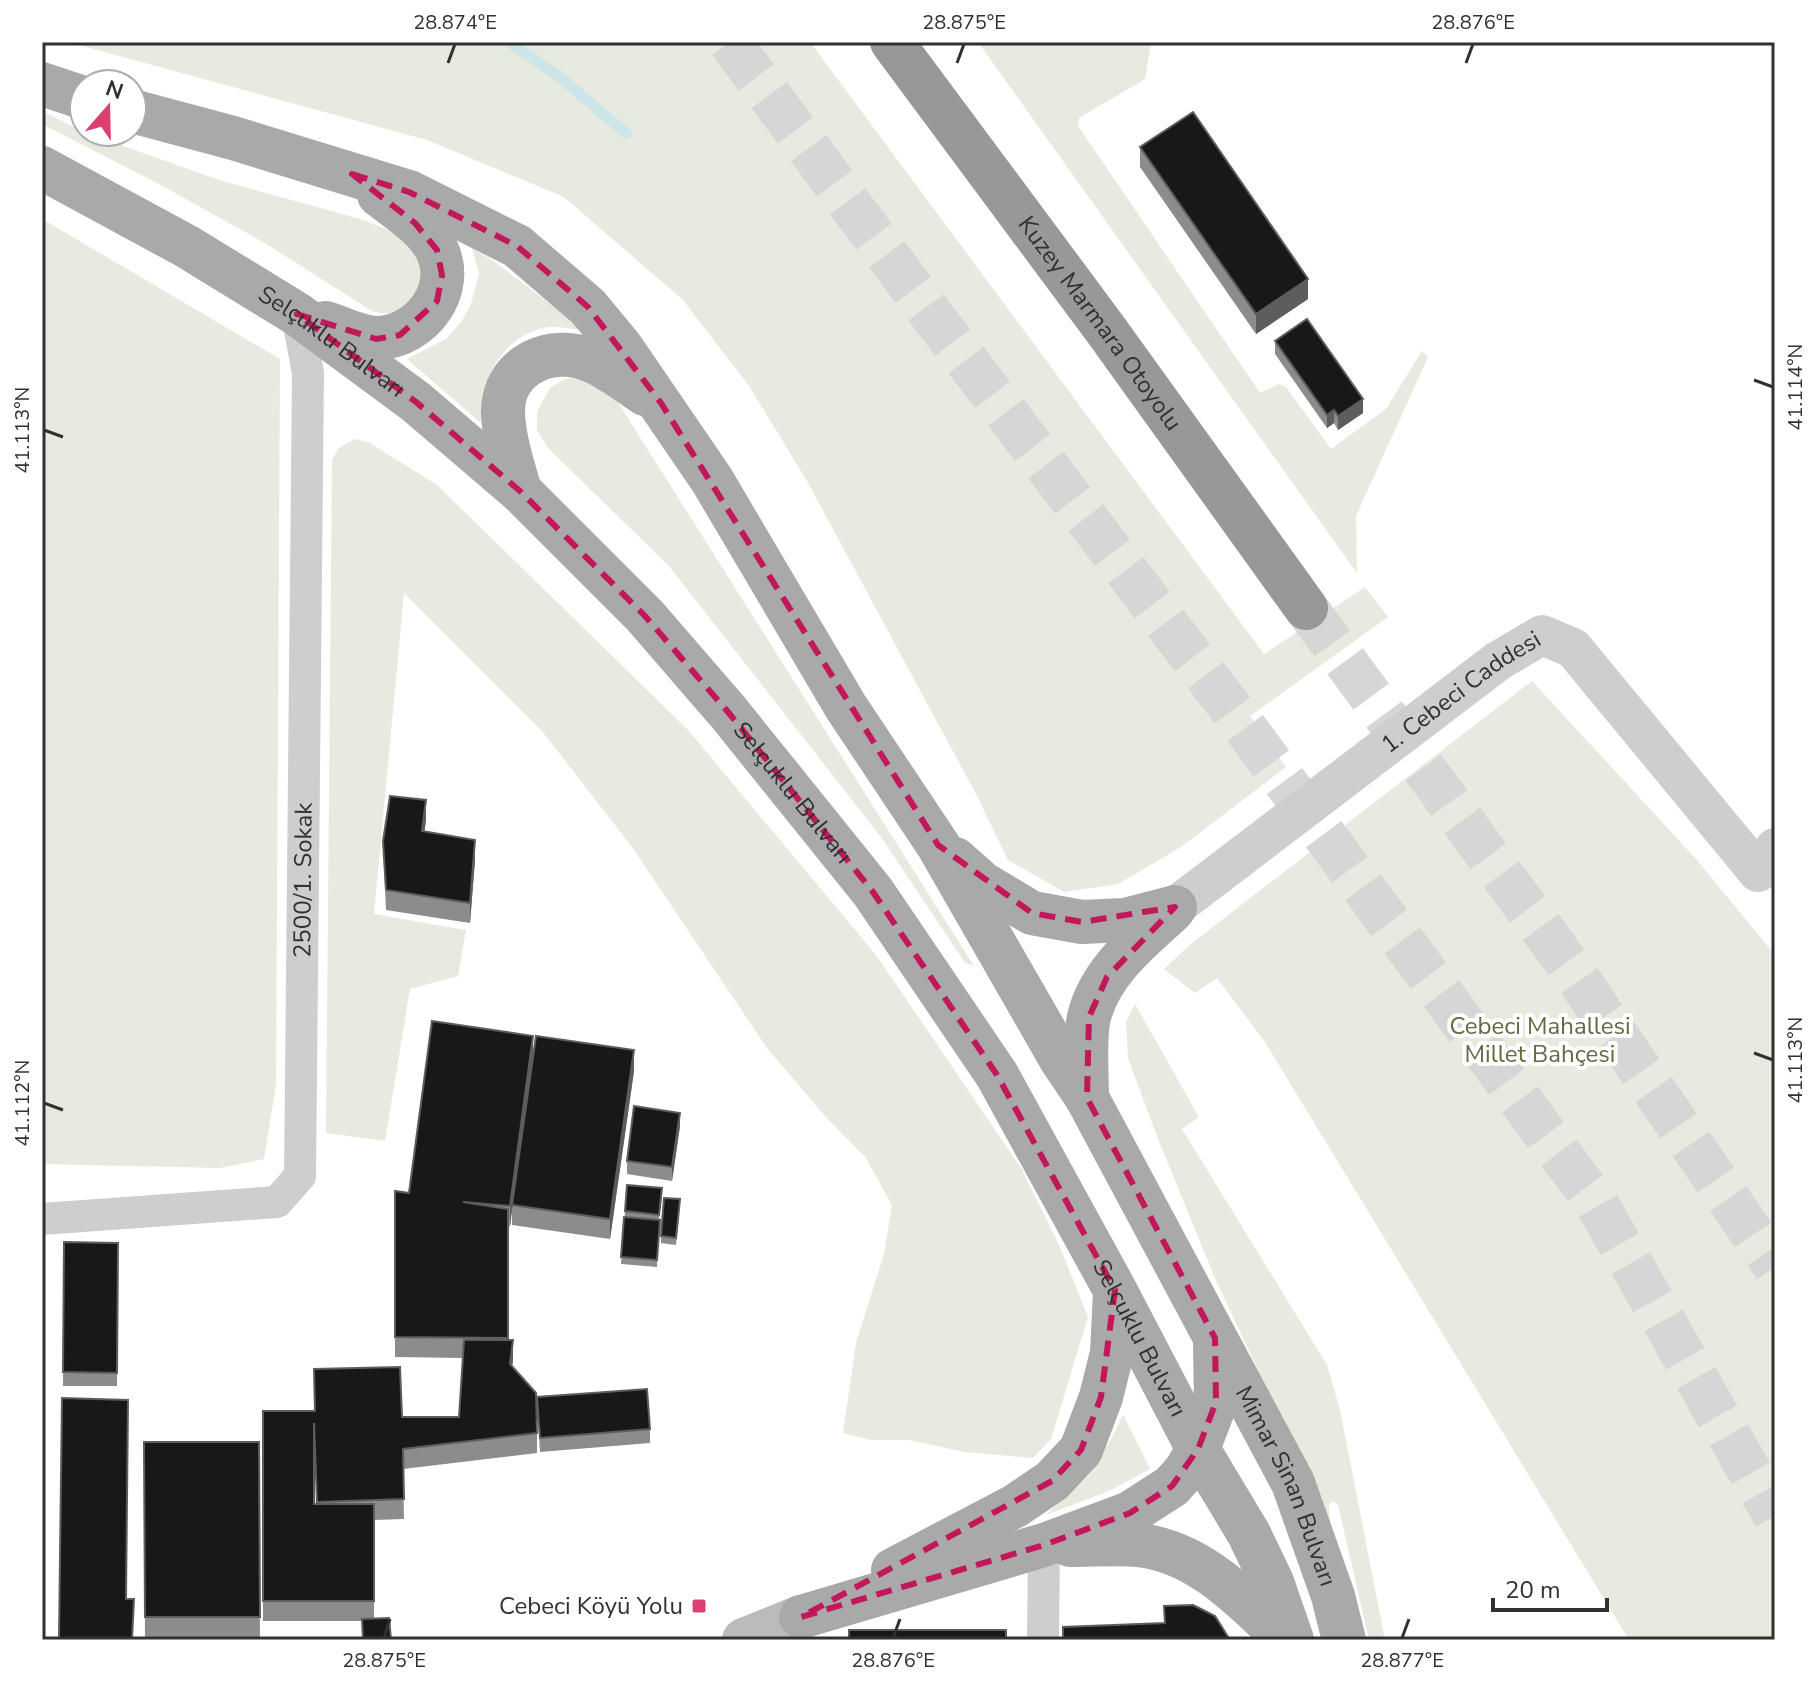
<svg xmlns="http://www.w3.org/2000/svg" width="1817" height="1682" font-family="'Nunito Sans',sans-serif">
	<style>
		.green { fill: #e7eade }
		.lines { fill: none; stroke-linecap: round; stroke-linejoin: round }
		.stream { stroke: #cbe5e9; stroke-width: 11 }
		.motorway-tunnel { stroke: #d6d6d6; stroke-width: 44; stroke-dasharray: 44 22; stroke-linecap: butt }
		.minor { stroke: #cecece; stroke-width: 32 }
		.tertiary { stroke: #cecece; stroke-width: 40 }
		.secondary { stroke: #bbb; stroke-width: 44 }
		.primary { stroke: #a9a9a9; stroke-width: 44 }
		.motorway { stroke: #989898; stroke-width: 44 }
		.wall { fill: #8c8c8c; fill-rule: evenodd }
		.shaded-wall { fill: #5d5d5d }
		.building { fill: #181818; stroke: #5d5d5d; stroke-width: 2 }
		.marked { fill: none; stroke: #c2185b; stroke-width: 6; stroke-dasharray: 16 10; stroke-linejoin: round }
		.ticks { fill: none; stroke: #313131; stroke-width: 3 }
		.poi-dot { fill: #dc4071; stroke: #fff; stroke-width: 3 }
		.labels { text-anchor: middle; stroke-width: 8; stroke-linejoin: round; paint-order: stroke }
		.street-label { font-size: 24px; fill: #313131; stroke: #fff }
		.park-label { font-size: 24px; fill: #5f6b40; stroke: #fff }
		.poi-label { font-size: 24px; fill: #313131; stroke: #fff; text-anchor: end }
		.neatline { fill: none; stroke: #313131; stroke-width: 3 }
		.ticks-label { font-size: 20px; text-anchor: middle; fill: #313131 }
	</style>
	<rect width="100%" height="100%" fill="#fff"/>
	<path class="green" d="M 68,42 L 810,42 L 1264,654 L 1365,587 L 1388,617 L 1250,716 L 1286,767 L 1181,847 L 1118,884 L 1064,892 L 1008,860 L 975,792 L 807,481 L 749,386 L 683,300 L 564,197 L 427,140 Z
		M 978,42 L 1151,43 L 1145,79 L 1079,118 L 1078,126 L 1260,393 L 1279,384 L 1286,387 L 1331,449 L 1386,409 L 1422,351 L 1428,357 L 1356,516 L 1357,573 Z
		M 42,111 L 84,132 L 219,180 L 360,219 L 404,236 L 431,274 C 413,296 404,321 372,311 L 263,242 L 159,184 L 42,124 Z
		M 42,219 L 280,359 L 276,1085 L 264,1159 L 220,1168 L 42,1164 Z
		M 472,248 L 492,260 L 573,321 L 581,330 C 571,329 559,326 549,327 C 503,333 477,383 483,425 L 407,359 L 446,339 L 462,321 L 471,304 L 479,274 Z
		M 581,375 L 617,401 L 974,966 L 965,963 L 881,837 L 669,566 L 548,448 L 537,430 L 537,412 L 550,388 L 563,380 Z
		M 354,439 L 368,442 L 437,485 L 688,730 L 876,955 L 1021,1168 L 1060,1247 L 1088,1317 L 1051,1439 L 1033,1458 L 965,1452 L 909,1440 L 871,1440 L 843,1433 L 856,1343 L 884,1254 L 892,1205 L 866,1158 L 825,1116 L 767,1048 L 632,847 L 542,731 L 404,593 L 374,914 L 466,930 L 458,976 L 410,989 L 385,1141 L 326,1133 L 332,460 L 338,449 Z
		M 1532,681 L 1696,859 L 1775,955 L 1775,1640 L 1629,1640 L 1265,1042 L 1217,978 L 1195,993 L 1164,969 L 1192,943 Z
		M 1135,1004 L 1199,1117 L 1182,1129 L 1327,1365 L 1340,1410 L 1385,1640 L 1369,1640 L 1338,1505 L 1333,1501 L 1329,1505 L 1330,1524 L 1215,1278 L 1158,1139 L 1128,1058 L 1126,1022 Z
		M 1123,1414 L 1150,1469 L 1109,1491 L 1046,1515 C 1079,1484 1106,1456 1123,1414 Z"/>
	<g class="lines">
		<path class="stream" d="M 509,42 L 560,77 L 627,134"/>
		<path class="motorway-tunnel" d="M 730,42 L 931,314 L 1226,702 L 1597,1204 L 1775,1516
			M 1306,608 L 1572,970 L 1775,1267"/>
		<g class="minor">
			<path id="s1" d="M 42,1219 L 277,1202 L 300,1176 L 308,373 L 297,314"/>
			<path d="M 1043,1640 L 1044,1545"/>
		</g>
		<path class="tertiary" id="s2" d="M 1175,907 L 1498,661 L 1542,635 L 1573,648 L 1758,872 L 1775,848"/>
		<path class="secondary" d="M 744,1640 L 801,1617"/>
		<g class="primary">
			<path d="M 42,84 L 84,98"/>
			<path id="s3" d="M 132,111 L 233,138 L 409,192 L 517,246 L 588,307 L 621,347 L 712,480 L 846,707 L 938,845 L 1062,1061 L 1087,1098 L 1293,1483 L 1333,1596 L 1344,1640"/>
			<path id="s4" d="M 42,168 L 186,246 L 297,314 L 416,402 L 520,491 L 645,616 L 728,712 L 873,892 L 997,1075 L 1115,1290 L 1198,1449 L 1249,1534 L 1272,1582 L 1292,1640"/>
			<path d="M 326,323 C 342,328 363,339 380,338 C 421,335 456,291 437,250 C 426,227 398,210 379,195"/>
			<path d="M 520,491 C 513,466 504,440 503,413 C 502,365 552,343 592,361 C 611,369 628,383 645,394"/>
			<path d="M 955,859 L 982,883 L 1032,913 L 1082,922 L 1125,920 L 1175,907"/>
			<path d="M 1087,1098 C 1087,1075 1084,1038 1089,1017 C 1100,972 1139,941 1172,911"/>
			<path d="M 1070,1545 C 1093,1545 1116,1543 1138,1545 C 1199,1551 1244,1600 1286,1640"/>
			<path d="M 893,1570 L 1015,1506 L 1052,1481 L 1081,1450 L 1101,1397 L 1112,1353 L 1115,1292"/>
			<path d="M 801,1617 L 1044,1545 L 1130,1513 L 1172,1486 L 1186,1470 L 1198,1449 L 1216,1402 L 1215,1343"/>
		</g>
		<path class="motorway" id="s5" d="M 892,42 L 1106,330 L 1306,608"/>
	</g>
	<path class="wall" d="M 1140,147 L 1308,299 L 1256,334 L 1140,167 Z
		M 1275,341 L 1363,413 L 1338,430 L 1334,423 L 1327,428 L 1275,354 Z
		M 426,820 L 424,832 L 475,860 L 470,923 L 386,910 L 383,841 Z
		M 533,1056 L 634,1071 L 610,1239 L 512,1225 L 512,1207 L 510,1226 L 508,1226 L 508,1340 L 513,1360 L 512,1367 L 537,1433 L 537,1453 L 403,1469 L 404,1519 L 374,1520 L 374,1619 L 362,1621 L 263,1621 L 263,1411 L 402,1417 L 459,1417 L 463,1358 L 395,1357 L 395,1191 L 409,1193 ZM 314,1444 L 315,1468 L 317,1504 L 314,1504 Z
		M 680,1126 L 672,1181 L 627,1174 L 627,1161 Z
		M 662,1195 L 659,1220 L 657,1267 L 621,1264 L 625,1211 Z
		M 680,1206 L 676,1245 L 661,1243 L 661,1236 Z
		M 64,1242 L 118,1243 L 117,1386 L 63,1386 Z
		M 537,1397 L 650,1429 L 650,1443 L 540,1452 Z
		M 144,1442 L 259,1442 L 260,1640 L 145,1640 Z"/>
	<path class="shaded-wall" d="M 1308,279 L 1308,299 L 1256,334 L 1256,314 Z
		M 1363,399 L 1363,413 L 1338,430 L 1338,416 Z
		M 1334,410 L 1334,423 L 1327,428 L 1327,415 Z
		M 426,800 L 426,820 L 422,851 L 422,831 Z
		M 475,840 L 475,860 L 470,923 L 470,903 Z
		M 533,1036 L 533,1056 L 510,1226 L 510,1206 Z
		M 634,1050 L 634,1071 L 610,1239 L 610,1219 Z
		M 680,1113 L 680,1126 L 672,1181 L 672,1167 Z
		M 513,1340 L 513,1360 L 510,1384 L 510,1364 Z"/>
	<path class="building" d="M 1193,112 L 1308,279 L 1256,314 L 1140,147 Z
		M 1307,319 L 1363,399 L 1338,416 L 1334,410 L 1327,415 L 1275,341 Z
		M 390,796 L 426,800 L 422,831 L 475,840 L 470,903 L 386,890 L 383,841 Z
		M 432,1021 L 533,1036 L 510,1206 L 463,1202 L 508,1209 L 508,1338 L 395,1337 L 395,1191 L 409,1193 Z
		M 536,1036 L 634,1050 L 610,1219 L 512,1205 Z
		M 634,1106 L 680,1113 L 672,1167 L 627,1161 Z
		M 627,1185 L 662,1188 L 659,1215 L 625,1211 Z
		M 664,1198 L 680,1199 L 676,1238 L 661,1236 Z
		M 624,1217 L 660,1220 L 657,1260 L 621,1257 Z
		M 64,1242 L 118,1243 L 117,1373 L 63,1372 Z
		M 464,1340 L 513,1340 L 510,1364 L 536,1393 L 537,1433 L 403,1449 L 404,1499 L 317,1502 L 314,1423 L 314,1504 L 374,1504 L 374,1601 L 263,1601 L 263,1411 L 315,1411 L 314,1369 L 400,1367 L 402,1417 L 459,1417 Z
		M 647,1389 L 650,1429 L 540,1438 L 537,1397 Z
		M 62,1398 L 128,1400 L 126,1599 L 134,1599 L 132,1640 L 59,1638 Z
		M 144,1442 L 259,1442 L 260,1617 L 145,1617 Z
		M 1193,1605 L 1215,1616 L 1230,1640 L 1063,1640 L 1063,1627 L 1165,1623 L 1164,1606 Z
		M 389,1618 L 391,1640 L 363,1640 L 362,1619 Z
		M 849,1630 L 1006,1630 L 1006,1640 L 849,1640 Z"/>
	<path class="marked" d="M 352,174 L 409,192 L 517,246 L 588,307 L 661,403 L 938,845 L 1032,913 L 1082,922 L 1175,907 L 1107,977 L 1089,1017 L 1087,1098 L 1215,1338 L 1216,1402 L 1198,1449 L 1172,1486 L 1130,1513 L 1044,1545 L 801,1617 L 1052,1481 L 1081,1450 L 1101,1397 L 1115,1290 L 997,1075 L 873,892 L 728,712 L 645,616 L 520,491 L 416,402 L 297,314 L 376,339 L 400,335 L 437,301 L 442,275 L 437,250 L 415,223 Z"/>
	<path class="ticks" d="M 448,63 L 455,44M 957,63 L 964,44M 1466,63 L 1473,44M 1754,380 L 1773,387M 44,430 L 63,437M 1754,1053 L 1773,1060M 44,1103 L 63,1110M 384,1638 L 390,1619M 893,1638 L 900,1619M 1402,1638 L 1409,1619"/>
	<rect class="poi-dot" x="691" y="1598" width="16" height="16" rx="4"/>
	<g class="labels">
		<g class="street-label">
			<text dy="8" stroke="none"><textPath href="#s5" startOffset="350">Kuzey Marmara Otoyolu</textPath></text>
			<text dy="8" stroke="none"><textPath href="#s4" startOffset="338">Selçuklu Bulvarı</textPath></text>
			<text dy="8" stroke="none"><textPath href="#s2" startOffset="358">1. Cebeci Caddesi</textPath></text>
			<text dy="8" stroke="none"><textPath href="#s4" startOffset="986">Selçuklu Bulvarı</textPath></text>
			<text dy="8" stroke="none"><textPath href="#s1" startOffset="566">2500/1. Sokak</textPath></text>
			<text dy="8" stroke="none"><textPath href="#s4" startOffset="1634">Selçuklu Bulvarı</textPath></text>
			<text dy="8" stroke="none"><textPath href="#s3" startOffset="1876">Mimar Sinan Bulvarı</textPath></text>
		</g>
		<g class="park-label">
			<text x="1540" y="1034">Cebeci Mahallesi<tspan x="1540" dy="28">Millet Bahçesi</tspan></text>
		</g>
		<g class="poi-label">
			<text x="683" y="1614">Cebeci Köyü Yolu</text>
		</g>
	</g>
	<rect width="1817" height="1682" fill="none" stroke="#ffffff" stroke-width="88"/>
	<g transform="translate(108 108) rotate(20)"><circle r="38" fill="#ffffff" stroke="#adadad" stroke-width="2"/>
	<path d="M0-6L14 30L0 20L-14 30Z" fill="#dc4071"/>
	<text y="-12" font-size="22" font-weight="bold" text-anchor="middle" fill="#313131">N</text>
	</g>
	<path d="M1493 1598v12h114v-12" fill="none" stroke="#313131" stroke-width="4"/>
	<text x="1505" y="1598" font-size="24" fill="#313131" stroke="#ffffff" stroke-width="6" paint-order="stroke">20 m</text>
	<rect x="44" y="44" width="1729" height="1594" class="neatline"/>
	<g class="ticks-label">
		<text x="455" y="29">28.874°E</text>
		<text x="964" y="29">28.875°E</text>
		<text x="1473" y="29">28.876°E</text>
		<text transform="translate(1795 387) rotate(-90)" y="7">41.114°N</text>
		<text transform="translate(22 430) rotate(-90)" y="7">41.113°N</text>
		<text transform="translate(1795 1060) rotate(-90)" y="7">41.113°N</text>
		<text transform="translate(22 1103) rotate(-90)" y="7">41.112°N</text>
		<text x="384" y="1667">28.875°E</text>
		<text x="893" y="1667">28.876°E</text>
		<text x="1402" y="1667">28.877°E</text>
	</g>
</svg>
